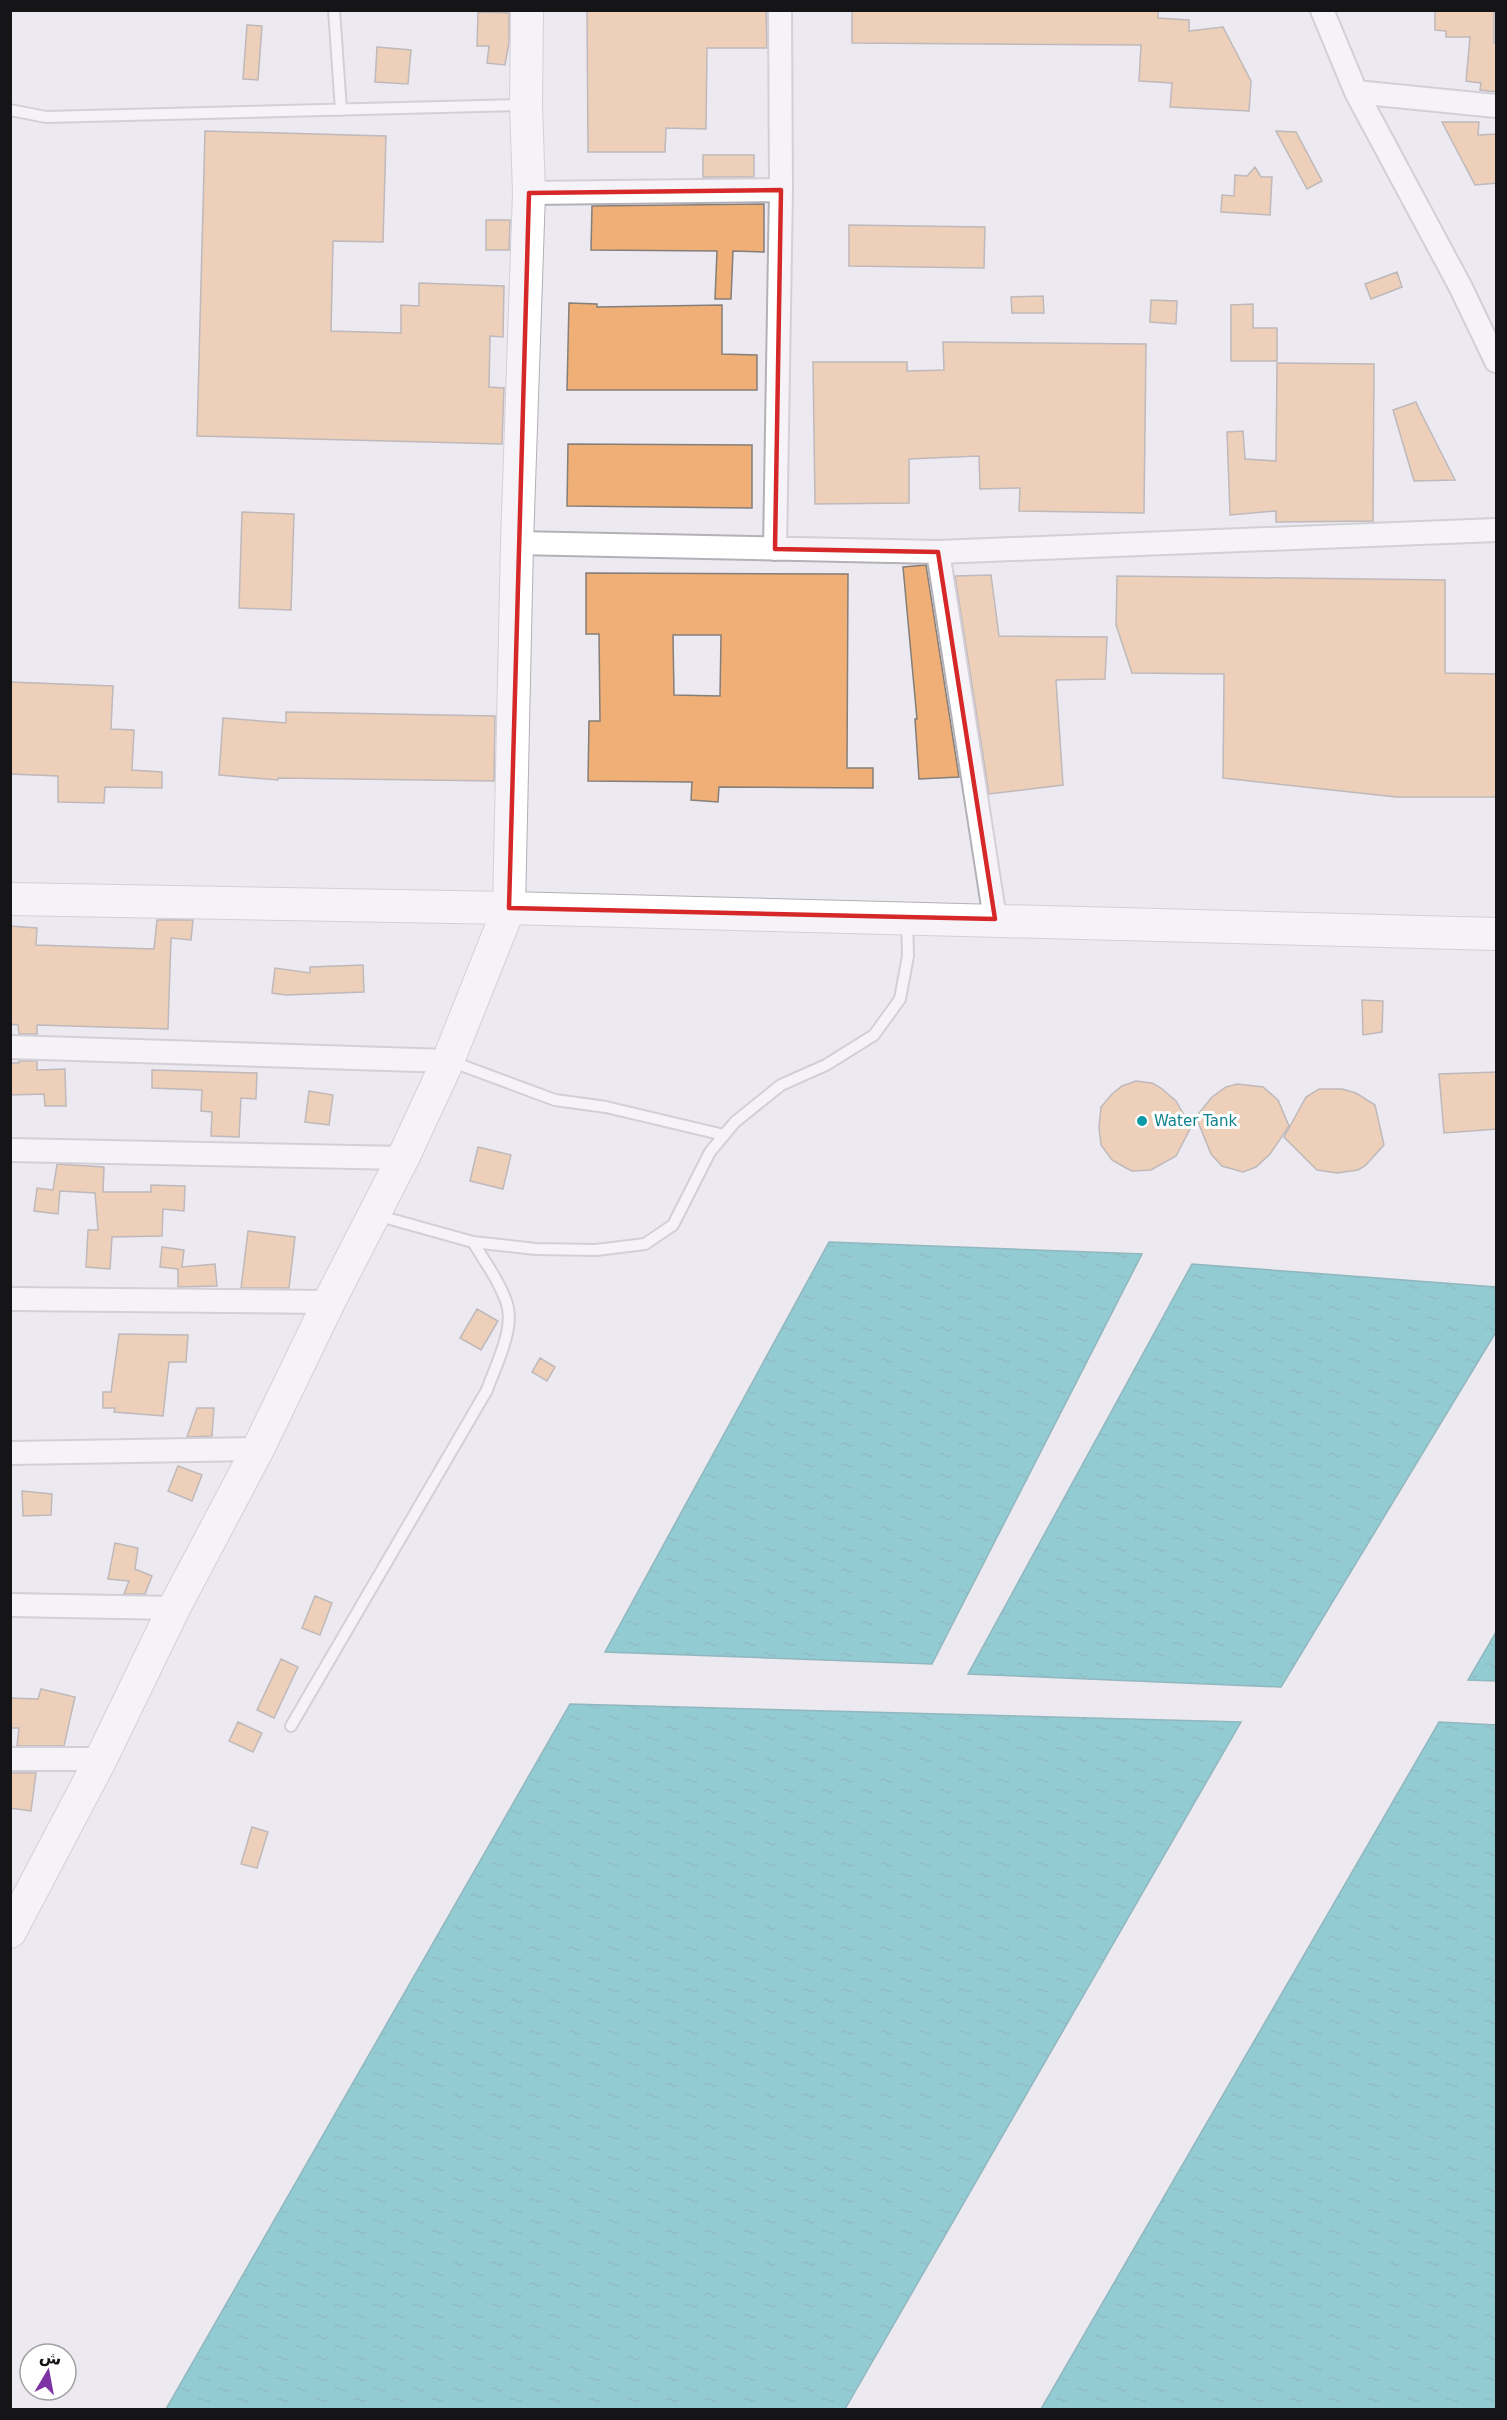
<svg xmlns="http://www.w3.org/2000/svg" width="1507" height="2420" font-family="'DejaVu Sans','Noto Naskh Arabic',sans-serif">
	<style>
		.water { fill: url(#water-ripples); stroke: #227a82; stroke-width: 1.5 }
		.building { fill: #efaf76; stroke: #857e79; stroke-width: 1.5; fill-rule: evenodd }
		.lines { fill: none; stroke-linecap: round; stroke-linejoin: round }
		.lane-casing { stroke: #b3b0b7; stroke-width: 14 }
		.street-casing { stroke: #b3b0b7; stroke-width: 26 }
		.secondary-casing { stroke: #b3b0b7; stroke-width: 34 }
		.lane { stroke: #fff; stroke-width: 10 }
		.street { stroke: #fff; stroke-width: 22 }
		.secondary { stroke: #fff; stroke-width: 32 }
		.marked { fill: none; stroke: #d62828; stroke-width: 4.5; stroke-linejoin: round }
		.culture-dot { fill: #0f9aa8; stroke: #fff; stroke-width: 2 }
		.labels { text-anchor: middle; stroke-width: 6; stroke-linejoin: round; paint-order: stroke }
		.culture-label { font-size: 15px; fill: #0d838f; stroke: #fff; text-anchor: start }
	</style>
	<defs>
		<pattern id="water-ripples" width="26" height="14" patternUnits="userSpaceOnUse" patternTransform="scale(1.5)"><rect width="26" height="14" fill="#27a6b0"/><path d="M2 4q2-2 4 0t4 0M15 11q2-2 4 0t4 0" fill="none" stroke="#20868e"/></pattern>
	</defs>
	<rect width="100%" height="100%" fill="#ece9f1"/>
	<path class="water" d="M 829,1242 L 1142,1254 L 932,1664 L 605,1652 Z
		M 1192,1264 L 1496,1287 L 1496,1332 L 1281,1687 L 968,1674 Z
		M 1496,1632 L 1496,1681 L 1468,1680 Z
		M 570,1704 L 1241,1722 L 845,2409 L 166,2409 Z
		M 1439,1722 L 1496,1725 L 1496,2409 L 1041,2409 Z"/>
	<path class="building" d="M 587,10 L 766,10 L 767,48 L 707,48 L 706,129 L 666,128 L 665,152 L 588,152 Z
		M 852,10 L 1158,10 L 1158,18 L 1189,20 L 1189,31 L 1223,27 L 1251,81 L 1249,111 L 1170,107 L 1172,83 L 1139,81 L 1141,45 L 852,43 Z
		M 1494,10 L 1494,43 L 1497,44 L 1497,92 L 1480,90 L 1481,83 L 1466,81 L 1470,37 L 1446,37 L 1446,31 L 1435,30 L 1435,11 Z
		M 478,12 L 509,13 L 509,43 L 505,65 L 487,63 L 489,46 L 477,46 Z
		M 247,25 L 262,26 L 258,80 L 243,79 Z
		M 377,47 L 411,50 L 408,84 L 375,82 Z
		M 1442,122 L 1479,122 L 1478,135 L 1497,134 L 1497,183 L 1475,185 Z
		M 205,131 L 386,136 L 383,242 L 333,241 L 331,331 L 401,333 L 401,305 L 419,306 L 419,283 L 504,286 L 503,337 L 490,336 L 489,387 L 504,388 L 502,444 L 197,436 Z
		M 1276,131 L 1296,132 L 1322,181 L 1307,189 Z
		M 703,155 L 754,155 L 754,177 L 703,177 Z
		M 1255,167 L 1261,177 L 1272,177 L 1270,215 L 1221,212 L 1222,195 L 1234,196 L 1235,175 L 1247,176 Z
		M 764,204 L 764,252 L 733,251 L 731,299 L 715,299 L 717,251 L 591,250 L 592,206 Z
		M 486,220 L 510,220 L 509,250 L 486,250 Z
		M 849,225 L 985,227 L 984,268 L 849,266 Z
		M 1397,272 L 1402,287 L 1371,299 L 1365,284 Z
		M 1043,296 L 1044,313 L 1012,313 L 1011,297 Z
		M 1151,300 L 1177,301 L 1176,324 L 1150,322 Z
		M 569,303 L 597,304 L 597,307 L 722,305 L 722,354 L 757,355 L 757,390 L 567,390 Z
		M 1253,304 L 1253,328 L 1277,328 L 1277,361 L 1231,361 L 1231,305 Z
		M 943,342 L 1146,344 L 1144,513 L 1019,511 L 1020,488 L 980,489 L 979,456 L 909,459 L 909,503 L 815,504 L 813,362 L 907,362 L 907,371 L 944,370 Z
		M 1277,363 L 1374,364 L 1373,521 L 1276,522 L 1276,511 L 1230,515 L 1227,432 L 1243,431 L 1245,459 L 1276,461 Z
		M 1416,402 L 1420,411 L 1455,480 L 1414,481 L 1393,410 Z
		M 568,444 L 752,445 L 752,508 L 567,506 Z
		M 242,512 L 294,514 L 291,610 L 239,608 Z
		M 926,565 L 959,777 L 919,779 L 915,719 L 917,719 L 903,567 Z
		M 586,573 L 848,574 L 847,768 L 873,768 L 873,788 L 719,787 L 718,802 L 691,800 L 692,782 L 588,781 L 589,721 L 600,721 L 599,634 L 586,634 ZM 673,635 L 721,635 L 720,696 L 674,695 Z
		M 991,575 L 999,636 L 1107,637 L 1105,679 L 1056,680 L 1063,785 L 989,794 L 955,576 Z
		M 1117,576 L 1445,580 L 1445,673 L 1497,674 L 1497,797 L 1396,797 L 1223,778 L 1224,674 L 1132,673 L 1116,625 Z
		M 10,682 L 113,686 L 111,729 L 134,730 L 132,770 L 162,772 L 162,788 L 105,787 L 104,803 L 58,802 L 58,776 L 10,774 Z
		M 286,712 L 495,716 L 494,781 L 278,778 L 278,780 L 219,775 L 223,718 L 286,723 Z
		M 157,920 L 193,920 L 191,940 L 171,938 L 168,1029 L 37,1025 L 37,1034 L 19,1034 L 18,1025 L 10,1024 L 10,926 L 37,928 L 36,945 L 154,949 Z
		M 363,965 L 364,992 L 286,995 L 272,993 L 275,968 L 310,973 L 310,967 Z
		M 1362,1000 L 1383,1001 L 1382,1032 L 1363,1035 Z
		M 19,1061 L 37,1061 L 37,1070 L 65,1069 L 66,1106 L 45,1106 L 44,1094 L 10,1095 L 10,1063 L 19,1063 Z
		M 152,1070 L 257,1073 L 256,1099 L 241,1098 L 239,1137 L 211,1136 L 212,1112 L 201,1111 L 202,1090 L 152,1088 Z
		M 1497,1072 L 1497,1129 L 1444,1133 L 1439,1074 Z
		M 1136,1081 L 1152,1083 L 1161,1088 L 1176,1101 L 1191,1127 L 1176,1156 L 1151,1170 L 1132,1171 L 1126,1168 L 1112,1160 L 1101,1145 L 1099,1127 L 1101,1107 L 1112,1094 L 1122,1086 Z
		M 1237,1084 L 1263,1087 L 1278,1100 L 1289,1126 L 1270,1154 L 1256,1167 L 1243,1172 L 1222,1166 L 1211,1154 L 1196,1117 L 1212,1097 L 1226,1087 Z
		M 1319,1089 L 1342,1089 L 1356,1093 L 1375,1105 L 1384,1145 L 1365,1166 L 1358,1170 L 1337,1173 L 1317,1170 L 1284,1137 L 1306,1097 Z
		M 309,1091 L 333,1095 L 329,1125 L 305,1122 Z
		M 478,1147 L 511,1155 L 503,1189 L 470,1181 Z
		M 57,1164 L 104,1167 L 103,1192 L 151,1192 L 151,1185 L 185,1186 L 184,1211 L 163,1209 L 162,1236 L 112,1237 L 110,1269 L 86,1267 L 88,1230 L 98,1230 L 95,1193 L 60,1191 L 58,1214 L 34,1211 L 37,1188 L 53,1190 Z
		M 248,1231 L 295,1237 L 289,1288 L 241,1288 Z
		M 162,1247 L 184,1250 L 182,1267 L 215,1264 L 217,1286 L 178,1287 L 178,1269 L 160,1267 Z
		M 477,1309 L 498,1321 L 481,1350 L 460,1338 Z
		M 119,1334 L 188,1335 L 186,1362 L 169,1362 L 163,1416 L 114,1412 L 115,1408 L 103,1408 L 103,1392 L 111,1392 Z
		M 540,1358 L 555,1367 L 547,1381 L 532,1372 Z
		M 197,1408 L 214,1408 L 212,1436 L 187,1437 Z
		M 178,1466 L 202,1475 L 192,1501 L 168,1491 Z
		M 22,1491 L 52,1494 L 51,1515 L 23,1516 Z
		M 115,1543 L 138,1548 L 135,1569 L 152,1576 L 145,1594 L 124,1594 L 129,1581 L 108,1579 Z
		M 315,1596 L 332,1603 L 320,1635 L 302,1628 Z
		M 281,1659 L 298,1667 L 274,1718 L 257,1710 Z
		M 41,1689 L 75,1697 L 64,1746 L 17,1746 L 19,1728 L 10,1728 L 10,1698 L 38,1699 Z
		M 238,1722 L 262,1733 L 253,1752 L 229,1741 Z
		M 11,1773 L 36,1773 L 31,1811 L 10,1808 Z
		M 252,1827 L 268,1832 L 257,1868 L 241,1864 Z"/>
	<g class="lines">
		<defs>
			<path id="lane" d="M 334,10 L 341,110
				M 10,110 L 46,117 L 522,105
				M 450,1061 L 555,1100 L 606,1107 L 724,1135
				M 376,1215 L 473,1242 L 536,1249 L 596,1250 L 645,1244 L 673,1225 L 710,1152 L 735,1122 L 781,1085 L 826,1065 L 874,1035 L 900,999 L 908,956 L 907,921
				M 291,1726 L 487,1390 C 495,1367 515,1329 507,1304 C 500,1282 485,1262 473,1242"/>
			<path id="street" d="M 1322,10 L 1356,92 L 1460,286 L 1496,361
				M 1356,92 L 1496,106
				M 529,193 L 781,190
				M 517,543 L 938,552 L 1496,530
				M 775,549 L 781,190 L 780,10
				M 938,552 L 995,919
				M 10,1047 L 448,1061
				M 10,1150 L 403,1158
				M 10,1299 L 329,1302
				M 10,1453 L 258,1449
				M 10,1605 L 174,1608
				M 10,1759 L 101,1759"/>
			<path id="secondary" d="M 10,899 L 509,908 L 1496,934
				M 10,1932 L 101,1759 L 174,1608 L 258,1449 L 329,1302 L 403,1158 L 448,1061 L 509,908 L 517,543 L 529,193 L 526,105 L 527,10"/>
		</defs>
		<use href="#lane" class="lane-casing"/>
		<use href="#street" class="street-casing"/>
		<use href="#secondary" class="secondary-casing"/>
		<use href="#lane" class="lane"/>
		<use href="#street" class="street"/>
		<use href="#secondary" class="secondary"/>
	</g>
	<path d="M0 0H1507V2420H0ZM 781,190 L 775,549 L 938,552 L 995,919 L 509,908 L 529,193 Z" fill="#ece9f1" fill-opacity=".55" fill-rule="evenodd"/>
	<path class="marked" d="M 781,190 L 775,549 L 938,552 L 995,919 L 509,908 L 529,193 Z"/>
	<circle class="culture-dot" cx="1142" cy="1121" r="6"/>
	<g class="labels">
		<g class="culture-label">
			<text x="1154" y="1126">Water Tank</text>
		</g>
	</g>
	<rect width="1507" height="2420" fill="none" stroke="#151416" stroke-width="24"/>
	<g transform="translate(48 2372) rotate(10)"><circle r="28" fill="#ffffff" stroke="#a1a1a2" stroke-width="1.5"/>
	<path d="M0-4.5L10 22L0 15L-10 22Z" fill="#7e33a4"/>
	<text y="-9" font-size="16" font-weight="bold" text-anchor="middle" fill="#151416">ش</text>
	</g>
</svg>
